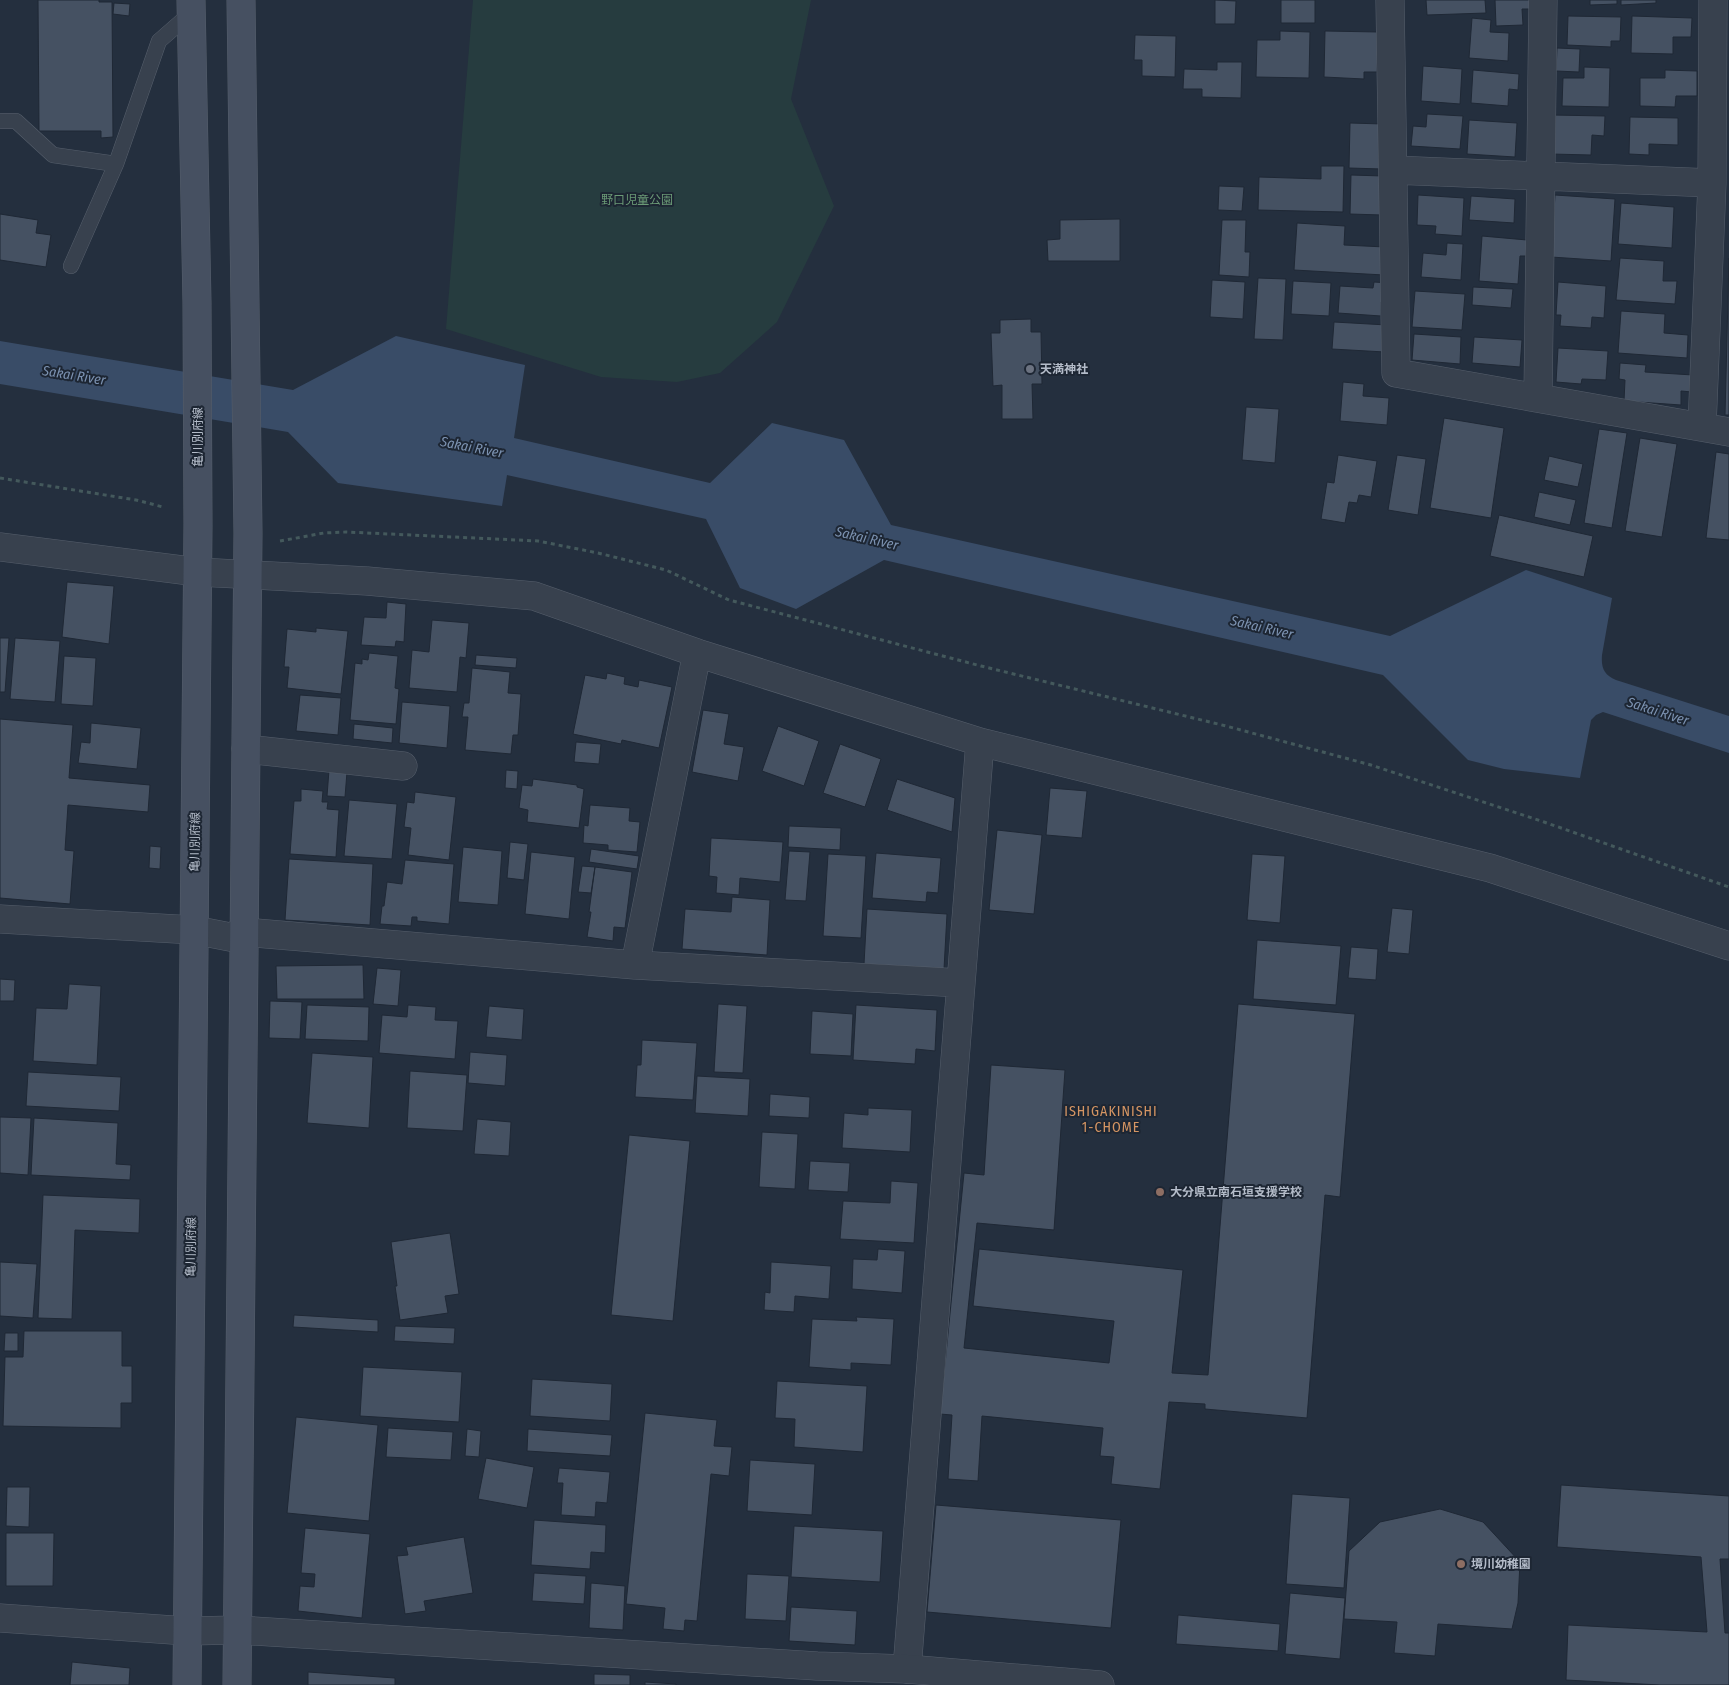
<svg xmlns="http://www.w3.org/2000/svg" width="1729" height="1685" font-family="'Fira Sans Condensed','Noto Sans JP',sans-serif">
	<style>
		.green { fill: #263c3f }
		.water { fill: #394c67 }
		.building { fill: #455162; stroke: #1f2835 }
		.lines { fill: none; stroke-linecap: round; stroke-linejoin: round }
		.service-casing { stroke: #565f6c; stroke-width: 16 }
		.minor-casing { stroke: #565f6c; stroke-width: 29 }
		.tertiary-casing { stroke: #565f6c; stroke-width: 29 }
		.secondary-casing { stroke: #565f6c; stroke-width: 29 }
		.path { stroke: #44595c; stroke-width: 3; stroke-dasharray: 4 4; stroke-linecap: butt }
		.service { stroke: #38414e; stroke-width: 15 }
		.minor { stroke: #38414e; stroke-width: 28 }
		.tertiary { stroke: #38414e; stroke-width: 28 }
		.secondary { stroke: #465061; stroke-width: 28 }
		.worship-dot { fill: #6b7280; stroke: #1d2633; stroke-width: 2 }
		.education-dot { fill: #8d6e63; stroke: #1d2633; stroke-width: 2 }
		.labels { text-anchor: middle; stroke-width: 4; stroke-linejoin: round; paint-order: stroke }
		.park-label { font-size: 12px; fill: #6b9a76; stroke: #1d2633 }
		.poi-label { font-size: 12px; font-weight: bold; fill: #b4bcc9; stroke: #1d2633; text-anchor: start }
		.street-label { font-size: 12px; fill: #b4bcc9; stroke: #1d2633 }
		.water-label { font-size: 14px; font-style: italic; fill: #7c92b1; stroke: #1d2633 }
		.neighbourhood-label { font-size: 14px; letter-spacing: 1px; fill: #d59563; stroke: #1d2633 }
	</style>
	<rect width="100%" height="100%" fill="#242f3e"/>
	<path class="green" d="M 473,0 L 811,0 L 791,99 L 834,206 L 777,322 L 720,373 L 677,382 L 601,377 L 446,329 Z"/>
	<path class="water" d="M 396,336 L 525,365 L 514,438 L 710,483 L 772,423 L 844,440 L 891,525 L 1390,636 L 1526,570 L 1612,598 L 1602,655 C 1601,668 1604,675 1616,680 L 1729,716 L 1729,753 L 1603,712 L 1596,715 L 1591,720 L 1580,778 L 1504,769 L 1468,760 L 1383,675 L 884,560 L 796,609 L 740,588 L 706,519 L 507,475 L 502,506 L 338,483 L 288,432 L 0,384 L 0,341 L 293,390 Z"/>
	<path class="building" d="M 38,0 L 99,0 L 99,2 L 112,2 L 113,137 L 101,138 L 101,131 L 39,131 Z
		M 1215,0 L 1236,1 L 1235,24 L 1215,24 Z
		M 1281,0 L 1315,0 L 1315,23 L 1281,23 Z
		M 1426,0 L 1485,0 L 1486,13 L 1427,15 Z
		M 1495,0 L 1531,0 L 1532,9 L 1522,9 L 1523,25 L 1496,26 Z
		M 1590,0 L 1617,0 L 1617,4 L 1590,5 Z
		M 1621,0 L 1656,0 L 1656,3 L 1621,5 Z
		M 114,3 L 130,4 L 129,16 L 113,14 Z
		M 1568,16 L 1621,17 L 1620,41 L 1611,41 L 1611,47 L 1567,45 Z
		M 1632,16 L 1692,18 L 1691,37 L 1673,37 L 1673,54 L 1631,53 Z
		M 1472,18 L 1491,20 L 1490,32 L 1509,33 L 1508,61 L 1469,58 Z
		M 1280,31 L 1310,32 L 1309,78 L 1256,77 L 1257,40 L 1280,40 Z
		M 1325,31 L 1378,32 L 1377,72 L 1364,72 L 1364,79 L 1324,77 Z
		M 1135,35 L 1176,36 L 1175,77 L 1142,76 L 1142,60 L 1134,60 Z
		M 1557,48 L 1580,49 L 1579,72 L 1556,71 Z
		M 1217,62 L 1242,62 L 1241,98 L 1202,97 L 1202,89 L 1183,89 L 1184,69 L 1217,70 Z
		M 1423,66 L 1462,69 L 1460,104 L 1421,101 Z
		M 1584,67 L 1610,68 L 1609,107 L 1562,106 L 1563,78 L 1584,78 Z
		M 1473,70 L 1519,74 L 1518,90 L 1509,89 L 1508,106 L 1471,103 Z
		M 1665,70 L 1697,71 L 1697,96 L 1676,96 L 1675,107 L 1640,106 L 1640,78 L 1665,78 Z
		M 1427,114 L 1463,116 L 1460,149 L 1411,146 L 1413,126 L 1426,127 Z
		M 1552,115 L 1605,116 L 1604,136 L 1592,135 L 1591,155 L 1551,154 Z
		M 1630,117 L 1678,118 L 1678,145 L 1649,144 L 1649,155 L 1629,154 Z
		M 1469,120 L 1517,123 L 1515,157 L 1467,154 Z
		M 1350,123 L 1383,124 L 1382,169 L 1349,168 Z
		M 1321,166 L 1344,166 L 1343,212 L 1258,210 L 1259,177 L 1321,179 Z
		M 1351,175 L 1383,176 L 1382,215 L 1350,214 Z
		M 1219,186 L 1244,187 L 1242,211 L 1218,210 Z
		M 1418,195 L 1464,198 L 1462,236 L 1435,234 L 1436,226 L 1417,225 Z
		M 1555,195 L 1615,199 L 1611,261 L 1551,257 Z
		M 1471,196 L 1515,199 L 1514,223 L 1469,220 Z
		M 1621,203 L 1674,207 L 1672,248 L 1618,244 Z
		M 0,214 L 38,220 L 36,233 L 51,235 L 46,267 L 0,260 Z
		M 1120,219 L 1120,261 L 1048,261 L 1047,240 L 1060,239 L 1060,220 Z
		M 1222,220 L 1246,220 L 1245,252 L 1250,252 L 1249,277 L 1219,275 Z
		M 1297,223 L 1345,226 L 1344,245 L 1385,247 L 1384,275 L 1294,270 Z
		M 1482,236 L 1527,240 L 1526,256 L 1520,256 L 1518,284 L 1479,281 Z
		M 1447,243 L 1463,244 L 1461,280 L 1421,277 L 1423,253 L 1446,255 Z
		M 1620,258 L 1664,261 L 1663,281 L 1677,281 L 1675,304 L 1616,300 Z
		M 1729,258 L 1729,415 L 1725,415 Z
		M 1258,278 L 1286,279 L 1283,340 L 1254,339 Z
		M 1212,280 L 1245,282 L 1243,319 L 1210,317 Z
		M 1293,281 L 1331,283 L 1329,316 L 1291,314 Z
		M 1374,282 L 1389,283 L 1388,302 L 1381,302 L 1381,316 L 1338,313 L 1340,286 L 1373,288 Z
		M 1558,282 L 1606,286 L 1604,318 L 1592,317 L 1591,328 L 1560,326 L 1561,315 L 1556,315 Z
		M 1473,287 L 1513,289 L 1511,308 L 1472,305 Z
		M 1415,291 L 1465,294 L 1462,330 L 1412,327 Z
		M 1621,311 L 1665,314 L 1664,333 L 1688,335 L 1687,358 L 1618,353 Z
		M 1031,319 L 1031,332 L 1041,332 L 1042,384 L 1032,384 L 1033,419 L 1002,419 L 1002,385 L 993,386 L 991,333 L 1000,333 L 1000,320 Z
		M 1334,322 L 1387,325 L 1385,352 L 1332,349 Z
		M 1414,334 L 1461,337 L 1460,364 L 1412,360 Z
		M 1474,337 L 1522,340 L 1520,367 L 1472,363 Z
		M 1558,348 L 1608,351 L 1606,380 L 1582,379 L 1581,384 L 1556,382 Z
		M 1620,363 L 1646,365 L 1645,372 L 1693,375 L 1692,392 L 1681,391 L 1681,405 L 1624,401 L 1625,380 L 1619,379 Z
		M 1343,382 L 1364,384 L 1363,396 L 1389,398 L 1387,425 L 1340,421 Z
		M 1246,407 L 1279,409 L 1275,463 L 1242,460 Z
		M 1444,418 L 1504,428 L 1491,518 L 1430,508 Z
		M 1599,429 L 1627,433 L 1612,528 L 1584,523 Z
		M 1640,438 L 1677,444 L 1662,537 L 1625,531 Z
		M 1716,452 L 1729,454 L 1729,540 L 1706,538 Z
		M 1338,455 L 1377,461 L 1371,497 L 1359,495 L 1357,503 L 1349,502 L 1345,523 L 1321,519 L 1327,482 L 1334,483 Z
		M 1397,455 L 1426,459 L 1418,515 L 1388,510 Z
		M 1549,456 L 1583,464 L 1578,487 L 1544,480 Z
		M 1539,492 L 1576,500 L 1570,525 L 1534,517 Z
		M 1499,515 L 1593,536 L 1584,577 L 1490,556 Z
		M 67,582 L 114,586 L 109,644 L 62,637 Z
		M 387,602 L 406,604 L 404,642 L 396,641 L 395,647 L 361,645 L 364,617 L 386,618 Z
		M 432,620 L 469,623 L 466,658 L 460,657 L 457,692 L 409,688 L 412,650 L 429,652 Z
		M 316,628 L 348,631 L 341,694 L 287,688 L 289,667 L 284,667 L 287,629 L 316,632 Z
		M 0,638 L 9,638 L 5,692 L 0,692 Z
		M 15,638 L 60,641 L 55,702 L 10,699 Z
		M 369,653 L 398,656 L 395,688 L 399,689 L 396,724 L 350,720 L 355,663 L 362,664 L 362,659 L 368,660 Z
		M 476,655 L 517,658 L 516,668 L 475,665 Z
		M 64,656 L 96,658 L 93,706 L 61,704 Z
		M 472,668 L 510,672 L 508,693 L 521,694 L 518,735 L 513,735 L 511,754 L 465,750 L 468,717 L 462,717 L 464,703 L 469,703 Z
		M 607,673 L 625,677 L 624,684 L 638,687 L 639,680 L 672,687 L 659,748 L 622,740 L 621,744 L 573,734 L 585,675 L 606,679 Z
		M 300,695 L 341,698 L 338,735 L 296,731 Z
		M 402,702 L 450,706 L 447,748 L 399,743 Z
		M 703,710 L 729,714 L 724,744 L 744,747 L 738,781 L 692,772 Z
		M 0,719 L 73,725 L 69,778 L 150,785 L 148,812 L 68,805 L 65,850 L 74,851 L 70,904 L 0,898 Z
		M 91,723 L 141,728 L 137,769 L 78,763 L 81,742 L 90,743 Z
		M 354,724 L 393,728 L 392,743 L 353,739 Z
		M 778,726 L 819,741 L 804,786 L 762,771 Z
		M 576,742 L 601,744 L 599,764 L 574,762 Z
		M 840,744 L 881,759 L 865,807 L 823,793 Z
		M 329,770 L 347,772 L 345,797 L 327,796 Z
		M 506,770 L 518,771 L 517,789 L 505,788 Z
		M 533,779 L 577,785 L 577,787 L 584,789 L 579,828 L 527,822 L 528,810 L 519,808 L 522,785 L 532,786 Z
		M 897,779 L 955,798 L 952,832 L 887,810 Z
		M 1050,788 L 1087,791 L 1082,838 L 1046,835 Z
		M 301,789 L 323,791 L 322,802 L 328,802 L 327,809 L 339,810 L 336,857 L 290,854 L 294,801 L 301,801 Z
		M 415,792 L 456,797 L 449,860 L 408,855 L 411,828 L 404,827 L 407,802 L 414,803 Z
		M 349,800 L 397,804 L 392,859 L 344,856 Z
		M 590,805 L 630,808 L 629,821 L 640,822 L 637,852 L 608,850 L 608,845 L 583,843 L 584,825 L 588,826 Z
		M 789,826 L 841,828 L 840,850 L 788,847 Z
		M 997,830 L 1042,835 L 1034,914 L 989,910 Z
		M 711,838 L 783,842 L 780,882 L 740,878 L 739,895 L 716,893 L 717,877 L 709,876 Z
		M 510,842 L 528,844 L 524,880 L 507,878 Z
		M 150,846 L 161,847 L 160,869 L 149,868 Z
		M 463,847 L 502,851 L 498,905 L 458,902 Z
		M 591,849 L 639,856 L 637,869 L 589,862 Z
		M 789,851 L 810,852 L 806,901 L 785,900 Z
		M 531,852 L 575,857 L 569,919 L 525,914 Z
		M 876,853 L 941,858 L 938,893 L 927,892 L 926,902 L 872,898 Z
		M 828,854 L 866,856 L 861,938 L 823,936 Z
		M 1252,854 L 1285,856 L 1280,923 L 1247,920 Z
		M 289,859 L 373,864 L 370,925 L 285,920 Z
		M 405,860 L 454,864 L 449,924 L 417,921 L 417,917 L 412,917 L 411,926 L 380,924 L 382,906 L 384,906 L 387,882 L 402,884 Z
		M 582,866 L 595,867 L 591,893 L 578,892 Z
		M 595,867 L 632,872 L 625,928 L 614,927 L 613,941 L 587,937 L 591,912 L 589,912 Z
		M 732,897 L 770,900 L 767,955 L 682,949 L 685,909 L 731,912 Z
		M 1392,908 L 1413,910 L 1409,954 L 1387,952 Z
		M 867,909 L 947,914 L 944,969 L 864,964 Z
		M 1257,940 L 1341,946 L 1336,1005 L 1253,999 Z
		M 1351,947 L 1378,949 L 1376,980 L 1348,978 Z
		M 363,965 L 364,999 L 277,999 L 276,966 Z
		M 377,968 L 401,970 L 398,1006 L 373,1004 Z
		M 0,979 L 15,980 L 14,1001 L 0,1001 Z
		M 69,984 L 101,986 L 97,1065 L 33,1061 L 36,1008 L 67,1009 Z
		M 270,1001 L 302,1002 L 300,1039 L 269,1038 Z
		M 718,1004 L 747,1006 L 743,1073 L 714,1072 Z
		M 1238,1004 L 1355,1014 L 1340,1197 L 1325,1195 L 1307,1418 L 1205,1409 L 1205,1404 L 1169,1402 L 1160,1489 L 1111,1484 L 1114,1457 L 1100,1456 L 1103,1428 L 982,1416 L 978,1481 L 948,1479 L 952,1415 L 940,1414 L 964,1173 L 984,1175 L 991,1065 L 1065,1070 L 1054,1230 L 977,1223 L 964,1348 L 1109,1363 L 1114,1321 L 973,1306 L 979,1249 L 1183,1270 L 1172,1373 L 1208,1375 Z
		M 307,1005 L 369,1007 L 368,1041 L 305,1039 Z
		M 408,1005 L 436,1007 L 435,1020 L 458,1021 L 455,1059 L 379,1053 L 382,1015 L 407,1017 Z
		M 856,1005 L 937,1010 L 935,1051 L 916,1049 L 915,1064 L 853,1060 Z
		M 489,1006 L 524,1009 L 522,1040 L 486,1037 Z
		M 812,1011 L 853,1014 L 851,1056 L 810,1054 Z
		M 642,1040 L 697,1043 L 693,1100 L 635,1097 L 637,1065 L 641,1065 Z
		M 470,1052 L 507,1055 L 505,1086 L 468,1083 Z
		M 312,1053 L 373,1057 L 369,1128 L 307,1123 Z
		M 410,1071 L 467,1075 L 463,1131 L 407,1128 Z
		M 28,1072 L 121,1077 L 119,1111 L 26,1106 Z
		M 697,1076 L 750,1079 L 748,1116 L 695,1113 Z
		M 770,1094 L 810,1097 L 809,1118 L 769,1116 Z
		M 868,1108 L 912,1110 L 910,1152 L 842,1148 L 844,1113 L 868,1115 Z
		M 0,1117 L 31,1118 L 28,1175 L 0,1173 Z
		M 34,1118 L 118,1123 L 116,1164 L 131,1165 L 130,1180 L 31,1175 Z
		M 477,1119 L 511,1122 L 509,1156 L 474,1154 Z
		M 762,1132 L 798,1134 L 795,1189 L 759,1187 Z
		M 629,1135 L 690,1141 L 673,1321 L 611,1315 Z
		M 810,1161 L 850,1163 L 848,1192 L 808,1190 Z
		M 891,1181 L 918,1183 L 914,1243 L 840,1239 L 843,1201 L 890,1203 Z
		M 43,1195 L 140,1199 L 139,1233 L 75,1230 L 72,1319 L 38,1318 Z
		M 450,1233 L 459,1294 L 445,1296 L 448,1313 L 400,1320 L 395,1286 L 397,1286 L 391,1242 Z
		M 878,1249 L 905,1251 L 902,1293 L 852,1289 L 853,1259 L 877,1260 Z
		M 0,1262 L 37,1264 L 33,1318 L 0,1316 Z
		M 771,1262 L 831,1266 L 829,1299 L 795,1296 L 794,1312 L 764,1310 L 765,1292 L 770,1293 Z
		M 294,1315 L 378,1320 L 378,1332 L 293,1327 Z
		M 856,1317 L 894,1319 L 891,1365 L 851,1363 L 851,1370 L 809,1367 L 812,1319 L 857,1321 Z
		M 395,1326 L 455,1328 L 454,1344 L 394,1341 Z
		M 24,1331 L 122,1331 L 122,1366 L 132,1366 L 132,1403 L 121,1403 L 121,1428 L 3,1426 L 5,1357 L 23,1357 Z
		M 5,1333 L 18,1333 L 18,1351 L 4,1351 Z
		M 363,1367 L 462,1372 L 459,1422 L 360,1416 Z
		M 532,1379 L 612,1384 L 610,1421 L 530,1416 Z
		M 777,1381 L 867,1386 L 863,1452 L 794,1447 L 795,1419 L 775,1418 Z
		M 645,1413 L 717,1420 L 714,1446 L 732,1447 L 729,1476 L 711,1474 L 697,1621 L 685,1620 L 684,1631 L 663,1629 L 665,1608 L 626,1604 Z
		M 296,1417 L 378,1425 L 369,1521 L 287,1513 Z
		M 388,1428 L 453,1432 L 451,1460 L 386,1457 Z
		M 467,1429 L 481,1431 L 479,1457 L 465,1456 Z
		M 528,1429 L 612,1435 L 610,1456 L 527,1451 Z
		M 486,1458 L 534,1467 L 527,1508 L 478,1499 Z
		M 750,1460 L 815,1464 L 812,1515 L 747,1511 Z
		M 559,1468 L 610,1472 L 607,1503 L 596,1502 L 595,1517 L 561,1515 L 563,1483 L 557,1483 Z
		M 1561,1485 L 1729,1496 L 1729,1559 L 1720,1559 L 1725,1633 L 1729,1633 L 1729,1685 L 1660,1685 L 1566,1680 L 1568,1625 L 1707,1632 L 1701,1557 L 1557,1547 Z
		M 7,1487 L 30,1487 L 29,1527 L 6,1526 Z
		M 1292,1494 L 1350,1498 L 1344,1588 L 1286,1584 Z
		M 936,1505 L 1121,1520 L 1111,1628 L 927,1612 Z
		M 1440,1509 L 1483,1522 L 1520,1562 L 1518,1603 L 1512,1629 L 1438,1624 L 1435,1656 L 1394,1653 L 1397,1622 L 1344,1619 L 1349,1551 L 1380,1522 Z
		M 534,1520 L 606,1525 L 605,1553 L 591,1552 L 590,1569 L 531,1565 Z
		M 794,1526 L 883,1531 L 880,1582 L 791,1577 Z
		M 305,1528 L 370,1534 L 362,1618 L 298,1611 L 300,1586 L 314,1587 L 315,1574 L 301,1573 Z
		M 6,1533 L 54,1533 L 53,1586 L 6,1586 Z
		M 464,1537 L 473,1593 L 424,1601 L 426,1611 L 405,1614 L 397,1556 L 408,1555 L 406,1547 Z
		M 534,1573 L 586,1576 L 584,1604 L 532,1601 Z
		M 747,1574 L 789,1576 L 786,1621 L 745,1619 Z
		M 591,1583 L 625,1586 L 623,1630 L 589,1628 Z
		M 1290,1593 L 1345,1598 L 1340,1659 L 1285,1654 Z
		M 791,1607 L 857,1611 L 855,1645 L 789,1641 Z
		M 1178,1615 L 1280,1624 L 1278,1651 L 1176,1644 Z
		M 72,1662 L 130,1668 L 129,1685 L 70,1685 Z
		M 308,1672 L 395,1678 L 395,1685 L 308,1685 Z
		M 594,1674 L 630,1675 L 630,1685 L 594,1685 Z
		M 645,1682 L 676,1684 L 676,1685 L 645,1685 Z"/>
	<g class="lines">
		<defs>
			<path id="service" d="M 2,121 L 16,121 L 53,155 L 116,164
				M 71,266 L 116,164 L 159,41 L 191,13"/>
			<path id="minor" d="M 1390,0 L 1396,373 L 1729,432
				M 1393,170 L 1712,183
				M 1538,398 L 1543,0
				M 1702,427 L 1712,183 L 1713,0
				M 0,547 L 198,572 L 367,581 L 534,596 L 697,653 L 980,742 L 1490,868 L 1729,946
				M 246,749 L 403,766
				M 0,919 L 194,930 L 230,937 L 244,932 L 635,965 L 960,983
				M 635,965 L 697,653
				M 907,1669 L 980,742"/>
			<path id="tertiary" d="M 0,1618 L 187,1631 L 238,1630 L 817,1666 L 907,1669 L 1100,1685"/>
			<path id="secondary" d="M 187,1685 L 198,525 L 197,303 L 191,0
				M 237,1685 L 248,533 L 241,0"/>
		</defs>
		<use href="#service" class="service-casing"/>
		<use href="#minor" class="minor-casing"/>
		<use href="#tertiary" class="tertiary-casing"/>
		<use href="#secondary" class="secondary-casing"/>
		<path class="path" d="M 0,478 L 136,500 L 163,507
			M 280,541 L 324,533 L 346,532 L 538,541 L 598,553 L 666,570 L 729,600 L 981,666 L 1226,726 L 1371,765 L 1544,822 L 1729,887"/>
		<use href="#service" class="service"/>
		<use href="#minor" class="minor"/>
		<use href="#tertiary" class="tertiary"/>
		<use href="#secondary" class="secondary"/>
	</g>
	<circle class="worship-dot" cx="1030" cy="369" r="5"/>
	<g class="education-dot">
		<circle cx="1160" cy="1192" r="5"/>
		<circle cx="1461" cy="1564" r="5"/>
	</g>
	<g class="labels">
		<g class="park-label">
			<text x="637" y="204">野口児童公園</text>
		</g>
		<g class="poi-label">
			<text x="1040" y="373">天満神社</text>
			<text x="1170" y="1196">大分県立南石垣支援学校</text>
			<text x="1471" y="1568">境川幼稚園</text>
		</g>
		<g class="street-label">
			<text transform="translate(198 437) rotate(-90)" y="4">亀川別府線</text>
			<text transform="translate(195 842) rotate(-89)" y="4">亀川別府線</text>
			<text transform="translate(191 1247) rotate(-89)" y="4">亀川別府線</text>
		</g>
		<g class="water-label">
			<text transform="translate(74 375) rotate(9)" y="5">Sakai River</text>
			<text transform="translate(472 447) rotate(11)" y="5">Sakai River</text>
			<text transform="translate(867 538) rotate(13)" y="5">Sakai River</text>
			<text transform="translate(1262 627) rotate(13)" y="5">Sakai River</text>
			<text transform="translate(1658 711) rotate(18)" y="5">Sakai River</text>
		</g>
		<g class="neighbourhood-label">
			<text x="1111" y="1116">ISHIGAKINISHI<tspan x="1111" dy="16">1-CHOME</tspan></text>
		</g>
	</g>
</svg>
